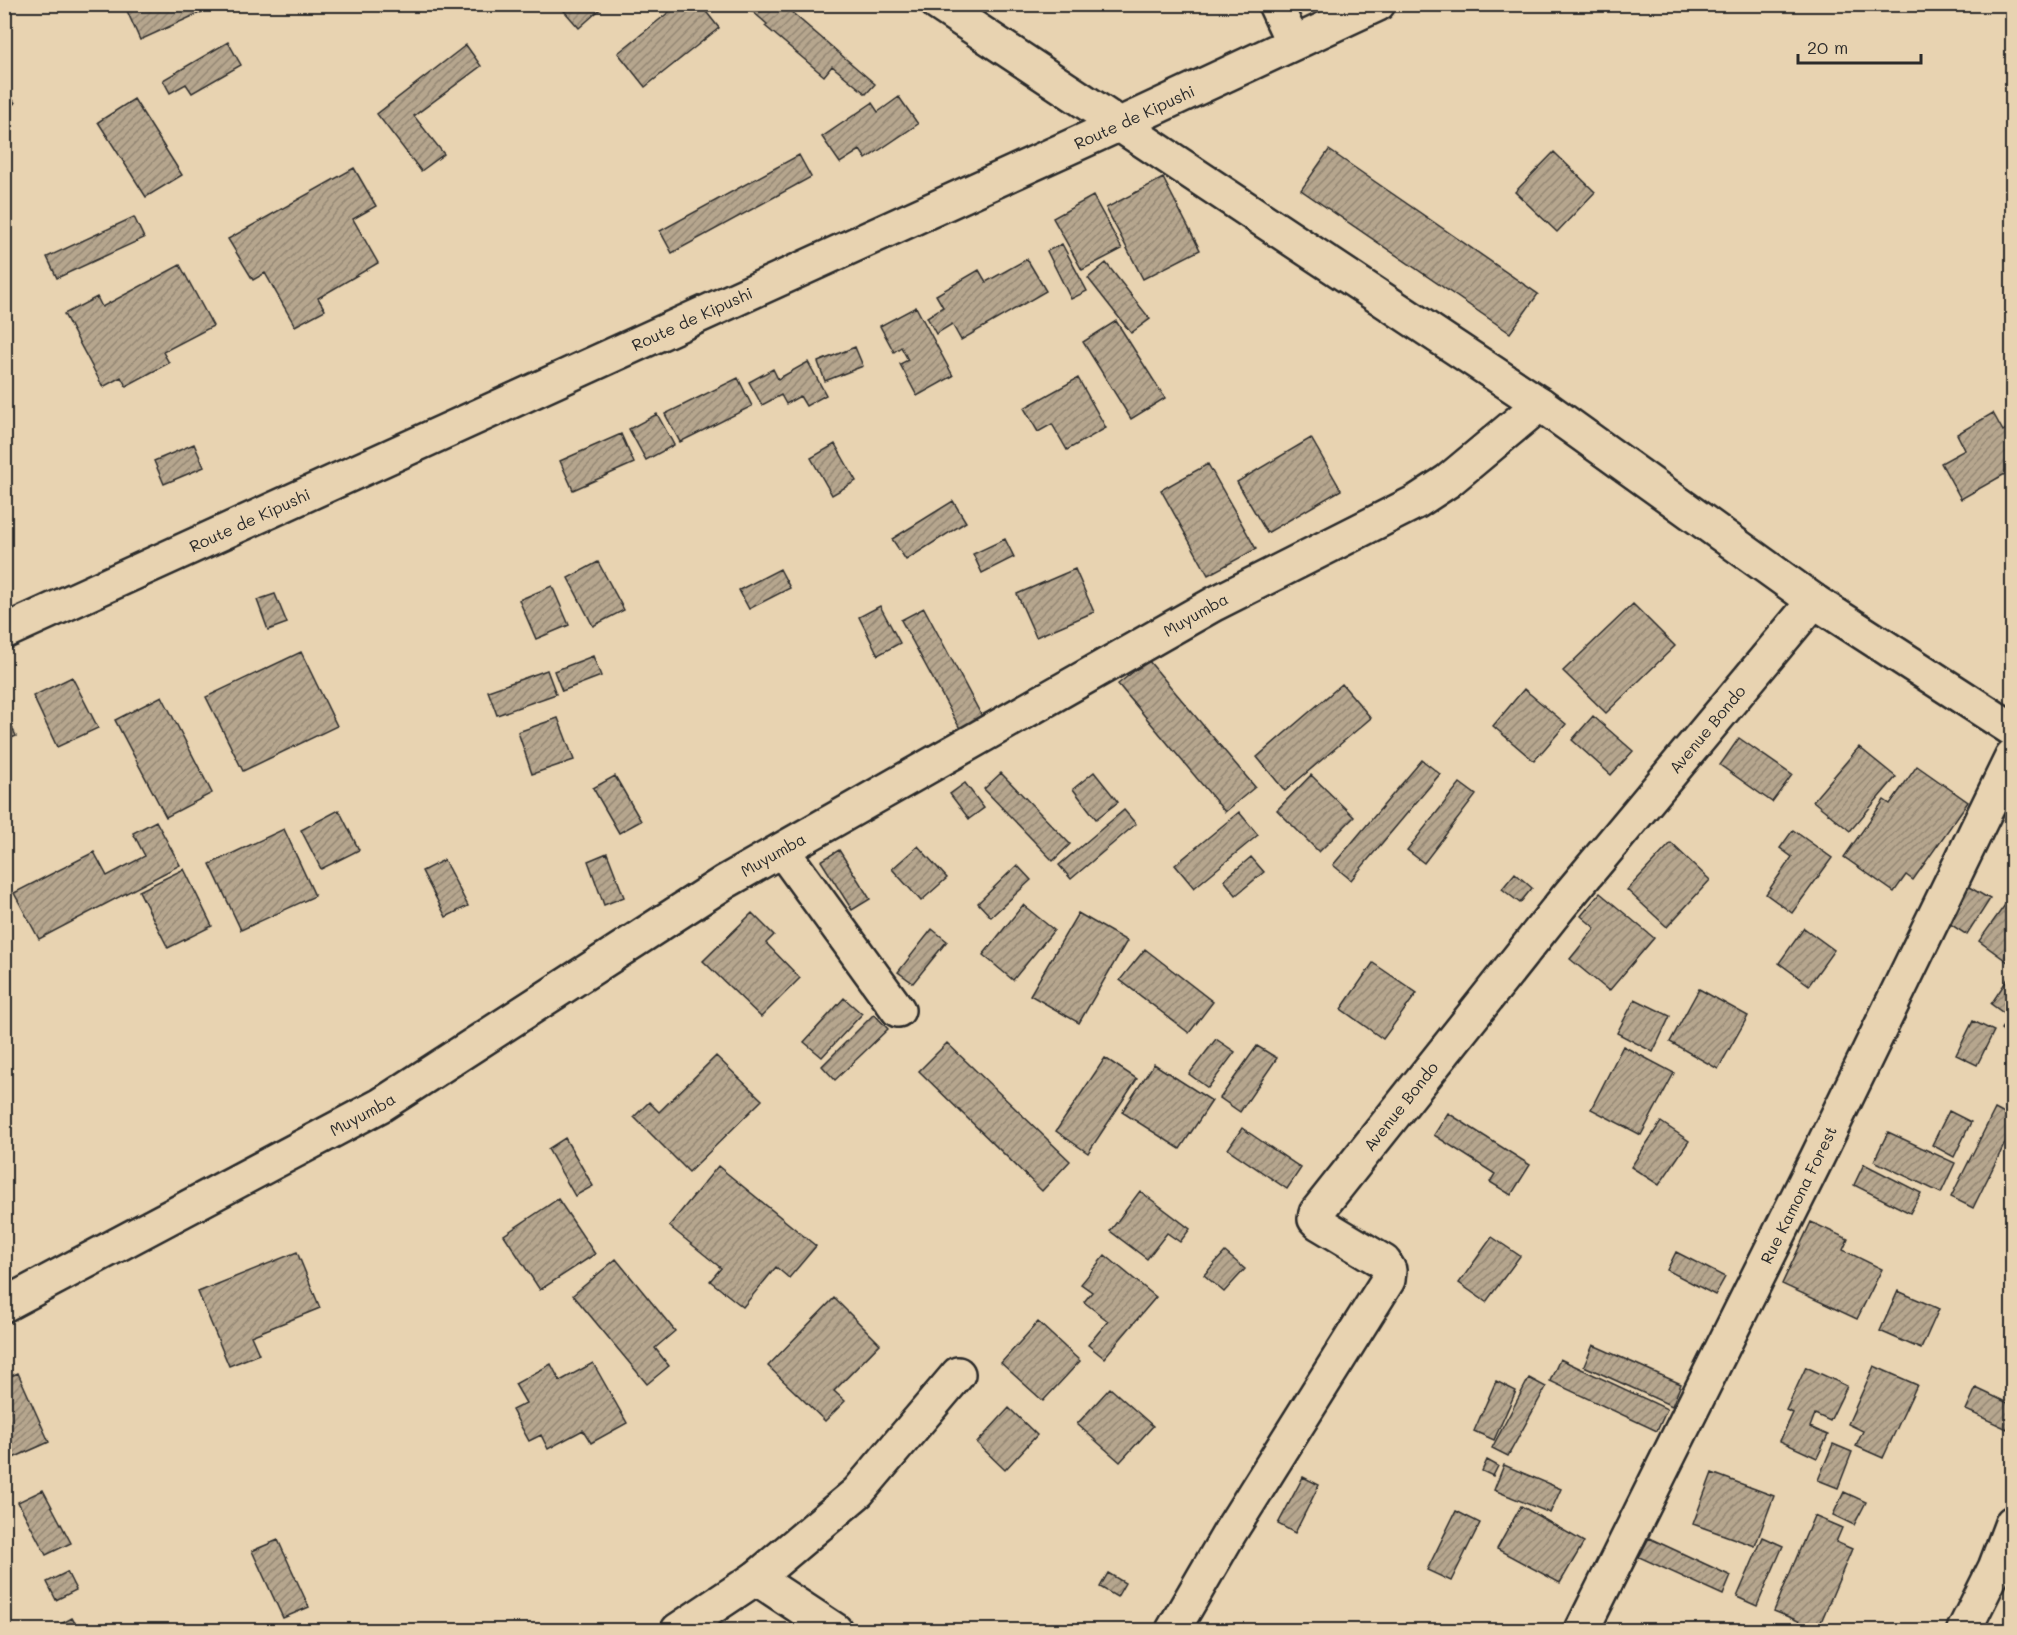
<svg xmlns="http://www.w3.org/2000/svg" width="2017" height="1635" font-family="Mali,sans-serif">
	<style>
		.building { fill: url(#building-hatch); stroke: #2b2b2b; stroke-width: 1.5 }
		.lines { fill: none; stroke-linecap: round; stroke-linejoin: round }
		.minor-casing { stroke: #2b2b2b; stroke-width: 38 }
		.major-casing { stroke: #2b2b2b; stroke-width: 38 }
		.minor { stroke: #e8d3b1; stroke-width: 33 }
		.major { stroke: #e8d3b1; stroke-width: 33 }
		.labels { text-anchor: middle; stroke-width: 4.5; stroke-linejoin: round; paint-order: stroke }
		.street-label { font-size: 16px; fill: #2b2b2b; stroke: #e8d3b1 }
	</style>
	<defs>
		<pattern id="building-hatch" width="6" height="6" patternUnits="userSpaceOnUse" patternTransform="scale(1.5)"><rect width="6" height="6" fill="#b6a68e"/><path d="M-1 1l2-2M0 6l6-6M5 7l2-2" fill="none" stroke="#948774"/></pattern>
	</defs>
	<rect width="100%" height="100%" fill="#e8d3b1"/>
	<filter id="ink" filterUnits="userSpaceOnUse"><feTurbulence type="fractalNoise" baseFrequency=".0167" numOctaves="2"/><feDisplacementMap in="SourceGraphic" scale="12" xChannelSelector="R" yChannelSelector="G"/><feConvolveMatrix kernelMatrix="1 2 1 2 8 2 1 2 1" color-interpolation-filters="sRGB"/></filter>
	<g filter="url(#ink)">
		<path class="building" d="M 124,4 L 217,4 L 217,5 L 140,40 Z
			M 558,4 L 606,4 L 579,28 Z
			M 679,4 L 700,4 L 719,28 L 645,87 L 618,53 Z
			M 744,4 L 782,4 L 875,84 L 866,94 L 832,66 L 824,76 L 765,26 L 767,24 Z
			M 228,42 L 241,65 L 192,93 L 186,84 L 170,93 L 163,80 Z
			M 466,45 L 481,66 L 414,116 L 444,154 L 421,171 L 377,114 Z
			M 4,86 L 15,103 L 4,110 Z
			M 899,97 L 918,124 L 866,159 L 860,150 L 840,163 L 822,137 L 872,103 L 878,112 Z
			M 134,99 L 182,175 L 146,197 L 98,122 Z
			M 1329,150 L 1538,294 L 1510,333 L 1301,190 Z
			M 1554,152 L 1595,192 L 1557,232 L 1515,192 Z
			M 799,155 L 811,177 L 672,253 L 660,231 Z
			M 354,168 L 376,206 L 353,219 L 378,263 L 318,298 L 325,310 L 295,326 L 265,273 L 253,280 L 228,239 Z
			M 1163,178 L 1200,250 L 1143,279 L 1106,208 Z
			M 1093,196 L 1122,249 L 1082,270 L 1053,218 Z
			M 134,217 L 144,238 L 57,278 L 47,257 Z
			M 1062,244 L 1087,291 L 1071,299 L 1047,251 Z
			M 1027,259 L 1046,291 L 961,340 L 952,324 L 936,334 L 927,317 L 943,307 L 936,295 L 979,270 L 986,282 Z
			M 1106,263 L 1150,319 L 1131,333 L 1088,278 Z
			M 180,265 L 213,326 L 163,352 L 169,363 L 126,386 L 121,377 L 103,387 L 64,314 L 97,297 L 102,307 Z
			M 916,307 L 953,376 L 917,396 L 900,364 L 908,360 L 901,347 L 894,352 L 880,326 Z
			M 1116,321 L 1165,398 L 1131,419 L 1083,342 Z
			M 855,347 L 863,366 L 825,381 L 818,362 Z
			M 808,362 L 826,395 L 806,406 L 800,396 L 786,404 L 781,395 L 762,405 L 749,382 L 773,369 L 778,379 Z
			M 738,378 L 752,406 L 680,442 L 665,414 Z
			M 1078,378 L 1106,428 L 1067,450 L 1052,424 L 1038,432 L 1024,408 Z
			M 1993,413 L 2003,431 L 2012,425 L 2012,470 L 1961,499 L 1941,463 L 1965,450 L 1957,434 Z
			M 657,414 L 674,445 L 646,460 L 629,429 Z
			M 621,434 L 634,463 L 573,490 L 560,461 Z
			M 1311,438 L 1341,490 L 1267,533 L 1237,482 Z
			M 194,444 L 204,467 L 164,484 L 154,461 Z
			M 835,444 L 856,481 L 832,495 L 811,458 Z
			M 1208,464 L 1256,549 L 1208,575 L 1161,490 Z
			M 953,501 L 966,522 L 906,560 L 892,539 Z
			M 1005,539 L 1014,557 L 982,573 L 973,554 Z
			M 598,562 L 624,610 L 593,626 L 568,578 Z
			M 780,569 L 790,588 L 749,609 L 739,590 Z
			M 1075,569 L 1094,612 L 1036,637 L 1017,594 Z
			M 552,586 L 569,625 L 536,639 L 519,600 Z
			M 275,594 L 287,623 L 268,630 L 257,600 Z
			M 1633,604 L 1675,646 L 1606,713 L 1563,671 Z
			M 880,606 L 900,643 L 878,655 L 859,617 Z
			M 924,608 L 985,722 L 963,734 L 901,620 Z
			M 301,652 L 337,726 L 243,771 L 206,697 Z
			M 593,656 L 601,676 L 562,691 L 554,671 Z
			M 1148,660 L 1255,787 L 1225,812 L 1118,684 Z
			M 547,670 L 556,694 L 497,715 L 488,691 Z
			M 72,677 L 98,728 L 57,747 L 33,696 Z
			M 1342,684 L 1371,718 L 1285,791 L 1257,757 Z
			M 1524,689 L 1566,724 L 1534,761 L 1493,726 Z
			M 162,696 L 212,793 L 166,817 L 115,720 Z
			M 7,716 L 16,736 L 4,741 L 4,717 Z
			M 1593,716 L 1633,751 L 1611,775 L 1572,740 Z
			M 558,718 L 574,760 L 532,774 L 518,732 Z
			M 1739,738 L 1792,775 L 1772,802 L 1720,765 Z
			M 1859,747 L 1896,777 L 1850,831 L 1813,801 Z
			M 1422,760 L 1440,774 L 1351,880 L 1333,865 Z
			M 1917,766 L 1968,802 L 1913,880 L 1906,875 L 1894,892 L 1844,857 L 1884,800 L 1890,804 Z
			M 1094,772 L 1118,802 L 1096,819 L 1073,789 Z
			M 1001,773 L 1070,844 L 1053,861 L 984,789 Z
			M 1311,775 L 1354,817 L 1319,852 L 1277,810 Z
			M 615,776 L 641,821 L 619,833 L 593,788 Z
			M 965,783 L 984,808 L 969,819 L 950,794 Z
			M 1460,783 L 1476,795 L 1424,863 L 1407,850 Z
			M 339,810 L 359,850 L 321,869 L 301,830 Z
			M 1124,810 L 1136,824 L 1071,879 L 1059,865 Z
			M 1239,812 L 1258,835 L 1194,888 L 1175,865 Z
			M 156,821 L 180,865 L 39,939 L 14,893 L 94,852 L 107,876 L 145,856 L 133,833 Z
			M 284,829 L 315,896 L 241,930 L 210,864 Z
			M 1793,830 L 1832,858 L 1792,913 L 1766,894 L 1792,857 L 1780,848 Z
			M 1671,843 L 1710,880 L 1667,927 L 1627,890 Z
			M 918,846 L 947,878 L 921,901 L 892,869 Z
			M 839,850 L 870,899 L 852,910 L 821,861 Z
			M 607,853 L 624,897 L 604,905 L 588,861 Z
			M 1251,857 L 1264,872 L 1236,895 L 1224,880 Z
			M 444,860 L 468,906 L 446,917 L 422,871 Z
			M 1017,865 L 1031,880 L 991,917 L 978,903 Z
			M 184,869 L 212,926 L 168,948 L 139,891 Z
			M 1515,873 L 1532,888 L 1520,903 L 1502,889 Z
			M 1969,887 L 1990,899 L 1967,935 L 1947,922 Z
			M 1600,893 L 1654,938 L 1609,991 L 1570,959 L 1595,928 L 1581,916 Z
			M 2010,898 L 2012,900 L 2012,965 L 1979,941 Z
			M 1023,905 L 1054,930 L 1013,980 L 983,955 Z
			M 752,913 L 774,935 L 766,943 L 800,978 L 761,1017 L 703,961 Z
			M 1078,913 L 1127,941 L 1079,1023 L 1030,995 Z
			M 1804,928 L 1834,950 L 1809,985 L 1779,963 Z
			M 932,929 L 947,941 L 913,983 L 898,972 Z
			M 1145,949 L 1213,1002 L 1189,1033 L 1120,980 Z
			M 1373,963 L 1417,993 L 1383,1039 L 1341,1009 Z
			M 2011,974 L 2012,975 L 2012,1037 L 2001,1029 L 2009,1017 L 1991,1004 Z
			M 1699,989 L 1748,1016 L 1718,1069 L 1670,1042 Z
			M 844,998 L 862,1014 L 822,1057 L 804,1042 Z
			M 1635,999 L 1670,1016 L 1653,1052 L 1617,1033 Z
			M 874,1014 L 888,1029 L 835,1080 L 822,1066 Z
			M 1973,1021 L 1994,1031 L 1977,1065 L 1956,1055 Z
			M 1216,1039 L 1235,1052 L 1208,1088 L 1189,1074 Z
			M 947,1043 L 1070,1161 L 1042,1191 L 919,1071 Z
			M 1257,1046 L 1277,1058 L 1240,1112 L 1220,1098 Z
			M 1623,1046 L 1674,1073 L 1641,1135 L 1591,1109 Z
			M 716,1056 L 762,1100 L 689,1172 L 634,1117 L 649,1102 L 659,1112 Z
			M 1105,1058 L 1137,1079 L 1088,1153 L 1056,1131 Z
			M 1154,1064 L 1212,1101 L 1180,1149 L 1122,1112 Z
			M 1995,1109 L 2012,1118 L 2012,1129 L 1973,1208 L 1951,1197 Z
			M 1949,1111 L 1971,1122 L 1954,1157 L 1932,1145 Z
			M 1448,1113 L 1530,1165 L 1511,1195 L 1490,1182 L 1495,1174 L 1434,1135 Z
			M 1661,1122 L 1689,1141 L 1659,1185 L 1631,1167 Z
			M 1242,1128 L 1301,1168 L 1287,1189 L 1228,1149 Z
			M 1888,1132 L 1955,1163 L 1941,1193 L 1874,1161 Z
			M 565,1138 L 593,1186 L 575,1196 L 548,1149 Z
			M 1864,1164 L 1921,1193 L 1910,1213 L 1854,1185 Z
			M 718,1166 L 816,1246 L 789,1278 L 776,1267 L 743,1307 L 710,1281 L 721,1268 L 669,1226 Z
			M 1140,1191 L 1190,1229 L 1180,1242 L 1167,1233 L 1147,1259 L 1110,1231 Z
			M 558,1199 L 595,1254 L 540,1290 L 504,1235 Z
			M 1811,1222 L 1848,1239 L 1843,1250 L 1882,1269 L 1857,1319 L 1782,1284 Z
			M 1492,1237 L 1520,1256 L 1486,1302 L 1459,1283 Z
			M 297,1252 L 320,1308 L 251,1336 L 259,1354 L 229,1366 L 198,1292 Z
			M 1225,1252 L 1245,1269 L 1224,1292 L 1204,1275 Z
			M 1676,1252 L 1725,1277 L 1715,1295 L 1667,1270 Z
			M 1105,1255 L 1156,1297 L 1104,1358 L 1088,1345 L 1108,1321 L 1084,1302 L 1092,1292 L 1081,1284 Z
			M 616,1259 L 675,1331 L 655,1348 L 669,1366 L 647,1384 L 573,1295 Z
			M 1898,1291 L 1939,1309 L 1921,1349 L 1880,1331 Z
			M 834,1298 L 880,1344 L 834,1391 L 845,1401 L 825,1421 L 768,1366 Z
			M 1038,1322 L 1080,1361 L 1043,1401 L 1001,1363 Z
			M 1593,1345 L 1681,1384 L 1672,1406 L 1584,1366 Z
			M 1560,1359 L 1667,1409 L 1657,1431 L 1550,1381 Z
			M 593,1363 L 627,1423 L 591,1443 L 583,1430 L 548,1449 L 541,1435 L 529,1441 L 512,1410 L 526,1403 L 515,1384 L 551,1364 L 560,1381 Z
			M 1874,1366 L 1917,1385 L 1883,1458 L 1856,1446 L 1863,1431 L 1848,1424 Z
			M 1806,1367 L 1847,1386 L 1830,1421 L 1815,1414 L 1810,1427 L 1828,1435 L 1817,1458 L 1780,1441 L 1793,1413 L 1786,1410 Z
			M 18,1373 L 49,1442 L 4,1462 L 4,1379 Z
			M 1529,1378 L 1546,1387 L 1508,1456 L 1492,1448 Z
			M 1496,1381 L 1516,1391 L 1494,1440 L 1474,1431 Z
			M 1110,1388 L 1153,1426 L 1120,1462 L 1077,1424 Z
			M 1976,1388 L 2012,1405 L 2012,1416 L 2007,1429 L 1966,1410 Z
			M 1009,1408 L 1037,1435 L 1005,1470 L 977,1443 Z
			M 1833,1444 L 1852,1452 L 1838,1488 L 1818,1480 Z
			M 1487,1460 L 1498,1466 L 1493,1476 L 1482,1471 Z
			M 1504,1465 L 1561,1489 L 1550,1513 L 1494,1490 Z
			M 1712,1473 L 1774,1496 L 1755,1546 L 1693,1524 Z
			M 1303,1477 L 1319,1485 L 1295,1533 L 1278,1524 Z
			M 43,1490 L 71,1543 L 46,1555 L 18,1502 Z
			M 1844,1492 L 1866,1502 L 1854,1525 L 1833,1515 Z
			M 1521,1506 L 1584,1542 L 1560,1583 L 1497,1549 Z
			M 1456,1511 L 1480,1523 L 1451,1581 L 1427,1570 Z
			M 1814,1516 L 1842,1528 L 1836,1542 L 1852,1549 L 1818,1629 L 1774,1611 Z
			M 1763,1537 L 1783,1546 L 1757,1606 L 1737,1597 Z
			M 1649,1538 L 1731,1576 L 1723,1595 L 1639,1557 Z
			M 278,1540 L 309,1607 L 283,1618 L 252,1551 Z
			M 67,1572 L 76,1590 L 56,1600 L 47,1582 Z
			M 1108,1573 L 1125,1583 L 1117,1597 L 1100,1587 Z
			M 72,1618 L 79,1630 L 50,1630 Z"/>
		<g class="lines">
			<defs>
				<g id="minor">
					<path d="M 938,4 L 1540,404 L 1814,601 L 2012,729"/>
					<path d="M 1275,4 L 1293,43"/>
					<path d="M 782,850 L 898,1010"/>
					<path id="s1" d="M 4,1305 L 381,1105 L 725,882 L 1214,604 L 1416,502 L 1448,481 L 1540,404"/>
					<path d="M 756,1578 L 835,1630"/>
					<path d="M 678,1630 L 756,1578 L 858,1492 L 958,1374"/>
					<path id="s2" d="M 1173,1630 L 1230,1532 L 1388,1280 L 1389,1270 L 1384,1262 L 1319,1223 L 1315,1219 L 1316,1213 L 1560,906 L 1814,601"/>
					<path id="s3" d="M 1582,1630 L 1817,1158 L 2012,757"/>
					<path d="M 1964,1630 L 1995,1568 L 2012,1523"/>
				</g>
				<g id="major">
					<path id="s4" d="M 4,632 L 1118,125 L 1378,4"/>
				</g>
			</defs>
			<use href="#minor" class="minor-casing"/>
			<use href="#major" class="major-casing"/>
			<use href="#minor" class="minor"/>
			<use href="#major" class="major"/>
		</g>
	</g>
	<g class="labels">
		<g class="street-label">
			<text dy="6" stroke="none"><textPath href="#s4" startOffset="1242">Route de Kipushi</textPath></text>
			<text dy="6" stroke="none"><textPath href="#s4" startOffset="756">Route de Kipushi</textPath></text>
			<text dy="6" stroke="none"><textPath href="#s4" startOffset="270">Route de Kipushi</textPath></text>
			<text dy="6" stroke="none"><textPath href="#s1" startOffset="1378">Muyumba</textPath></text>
			<text dy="6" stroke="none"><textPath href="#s2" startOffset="1140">Avenue Bondo</textPath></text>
			<text dy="6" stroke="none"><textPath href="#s1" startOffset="892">Muyumba</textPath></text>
			<text dy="6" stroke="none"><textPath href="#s2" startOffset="654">Avenue Bondo</textPath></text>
			<text dy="6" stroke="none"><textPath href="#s1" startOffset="406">Muyumba</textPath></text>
			<text dy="6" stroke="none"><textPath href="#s3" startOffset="486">Rue Kamona Forest</textPath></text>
		</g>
	</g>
	<rect width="2017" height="1635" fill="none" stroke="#e8d3b1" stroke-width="24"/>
	<rect x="12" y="12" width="1993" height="1611" fill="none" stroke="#2b2b2b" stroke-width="2" filter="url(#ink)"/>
	<path d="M1798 54v9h123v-9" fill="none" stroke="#2b2b2b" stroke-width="3"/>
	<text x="1807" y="54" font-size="18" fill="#2b2b2b" stroke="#e8d3b1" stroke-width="4.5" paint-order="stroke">20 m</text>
</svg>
